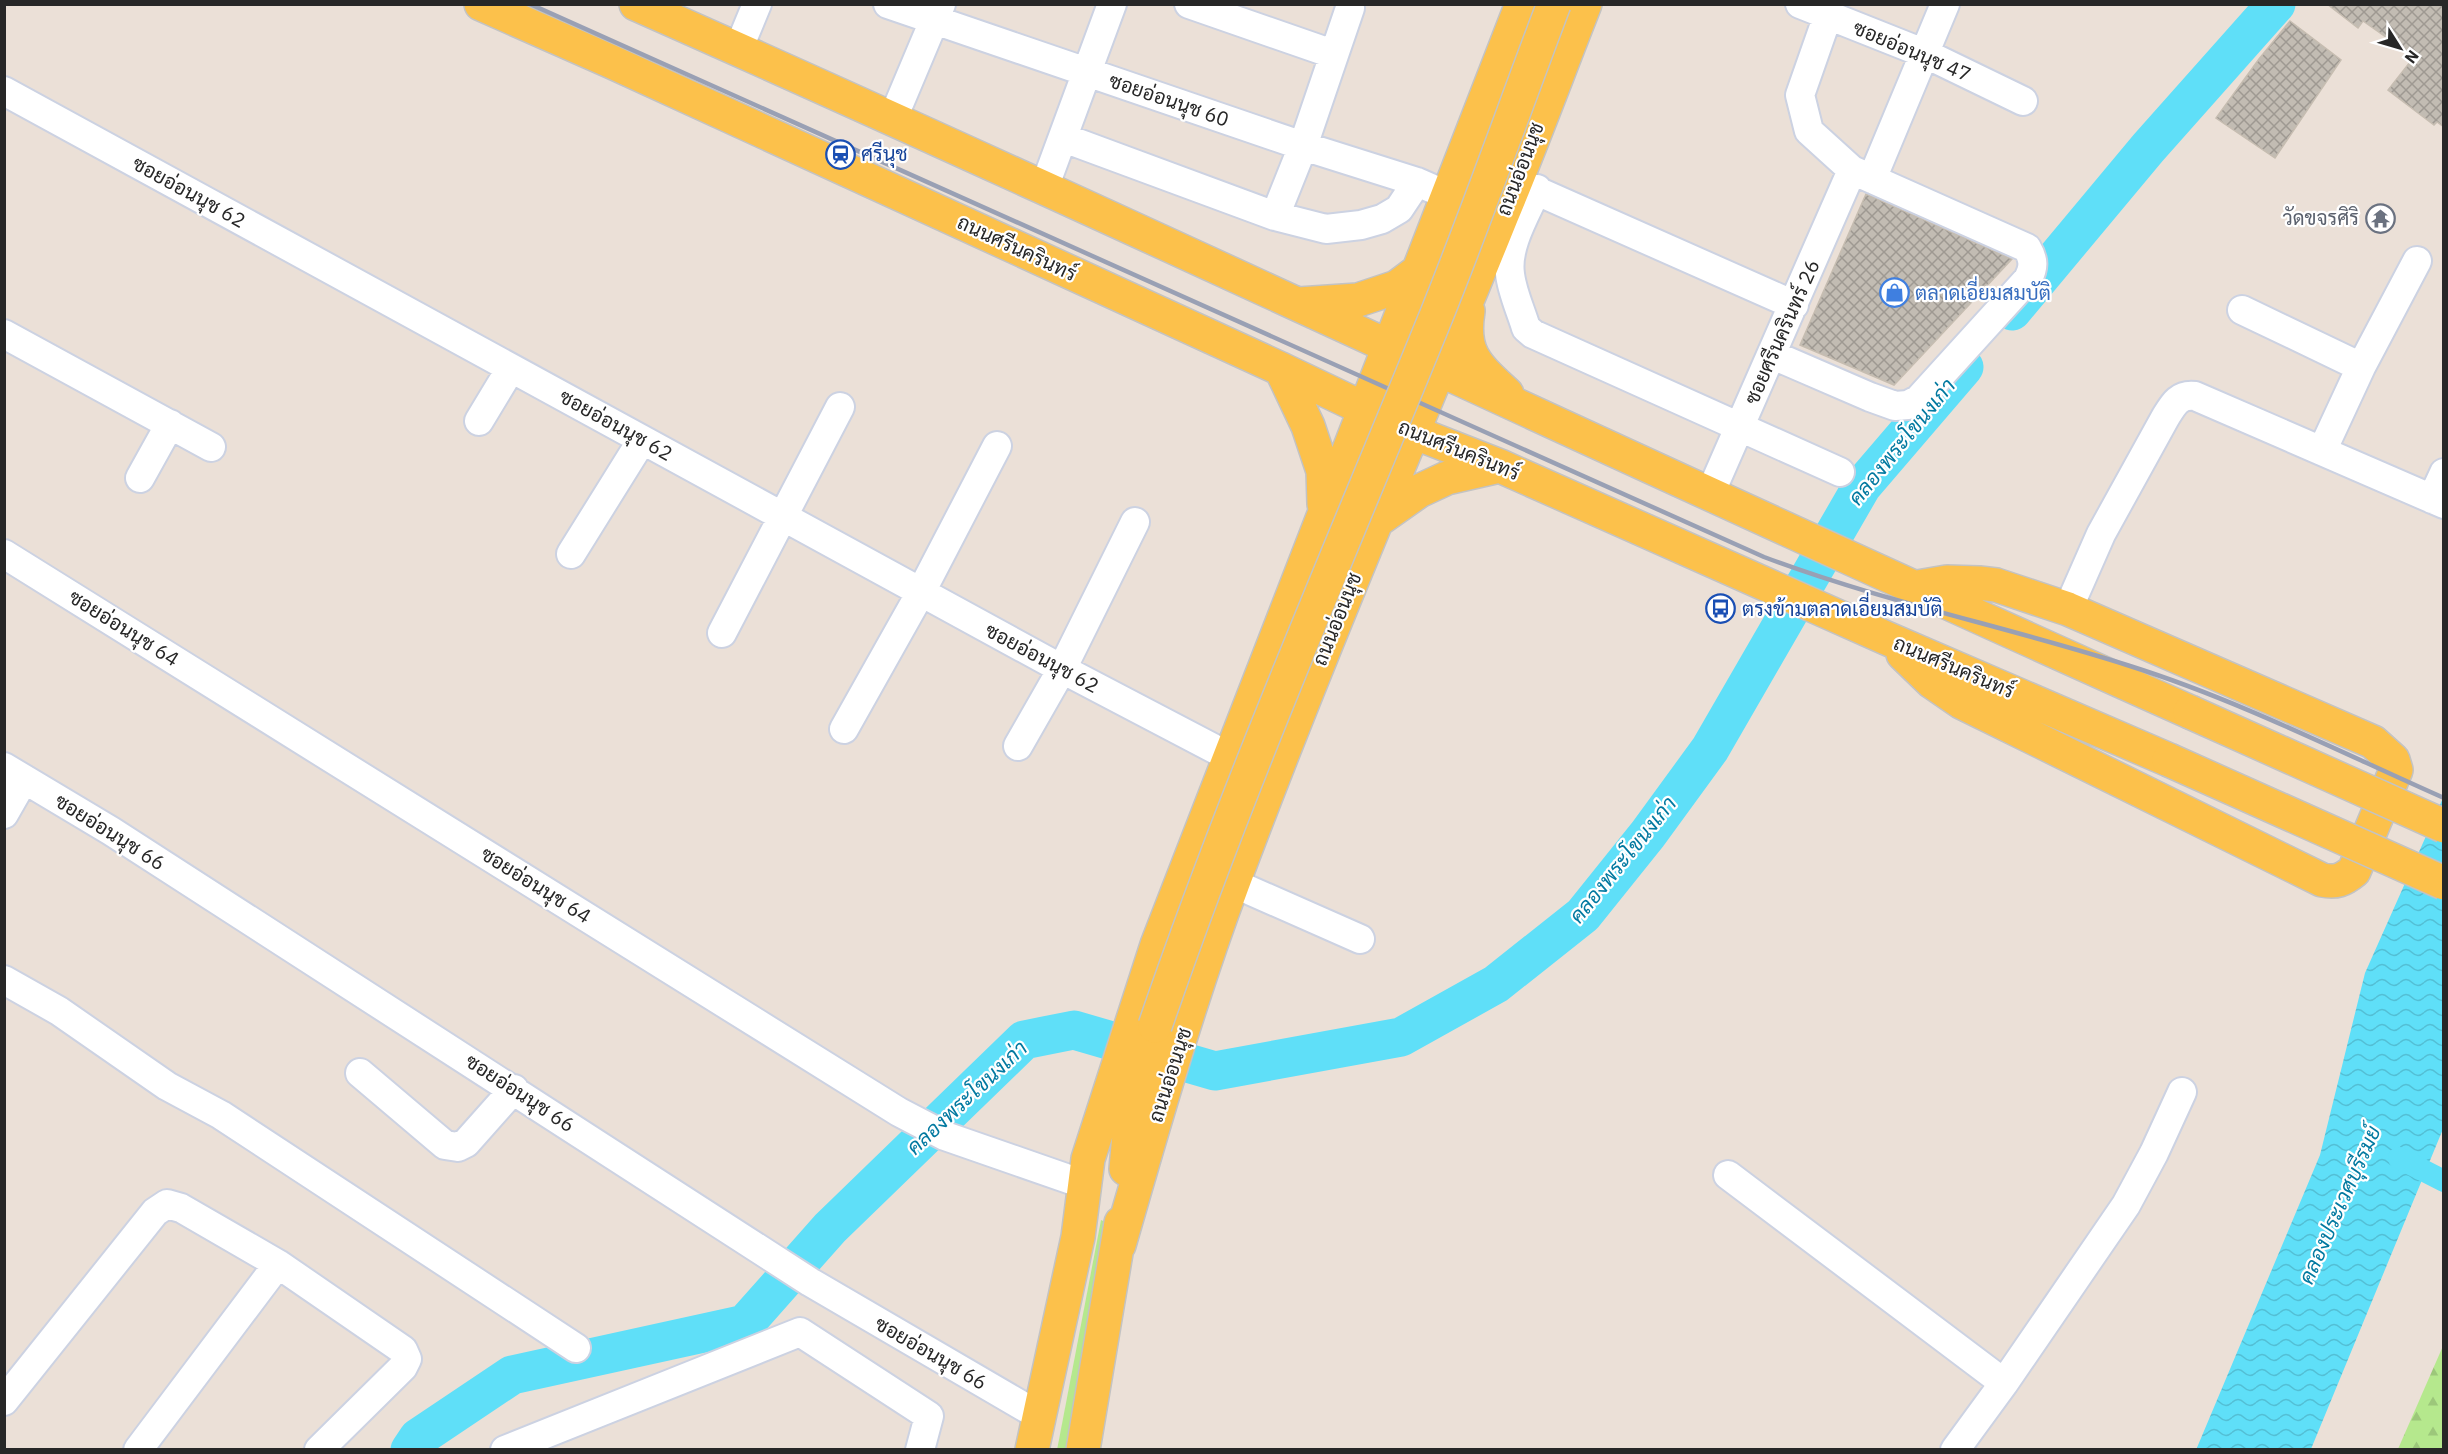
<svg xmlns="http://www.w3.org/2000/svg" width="2448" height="1454" font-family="'IBM Plex Sans',Sarabun,sans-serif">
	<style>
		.grass { fill: #b5e88d }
		.forest { fill: url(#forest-firs) }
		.water { fill: url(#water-waves) }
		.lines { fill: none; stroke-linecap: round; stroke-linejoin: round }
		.canal { stroke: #5fdff8; stroke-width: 22 }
		.river { stroke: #5fdff8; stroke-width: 39 }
		.building { fill: url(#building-cross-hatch); stroke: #c6bdb1; stroke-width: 1.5 }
		.minor-casing { stroke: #ccd2e2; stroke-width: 32 }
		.major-casing { stroke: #c3c3c3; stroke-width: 36 }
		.minor { stroke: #fff; stroke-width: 28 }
		.major { stroke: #fcc14b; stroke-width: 33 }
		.rail { stroke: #99a0b4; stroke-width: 4.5 }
		.major-bridge-casing { stroke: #c3c3c3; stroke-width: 36; stroke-linecap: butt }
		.major-bridge { stroke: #fcc14b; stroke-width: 33 }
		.labels { text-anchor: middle; stroke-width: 4.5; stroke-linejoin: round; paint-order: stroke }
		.street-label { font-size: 20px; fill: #272727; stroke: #fff }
		.transit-label { font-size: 20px; fill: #164399; stroke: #fff; text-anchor: start }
		.worship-label { font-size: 20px; fill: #5b616d; stroke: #fff; text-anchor: end }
		.shop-label { font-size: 20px; fill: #366cbe; stroke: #fff; text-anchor: start }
		.water-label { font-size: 21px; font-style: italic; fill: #0279a0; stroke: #fff }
	</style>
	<defs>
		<pattern id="forest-firs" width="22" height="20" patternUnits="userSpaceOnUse" patternTransform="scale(1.5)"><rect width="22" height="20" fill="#b5e88d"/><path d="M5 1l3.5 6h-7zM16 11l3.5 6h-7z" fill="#9cc77a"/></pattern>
		<pattern id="water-waves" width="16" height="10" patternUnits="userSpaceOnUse" patternTransform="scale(1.5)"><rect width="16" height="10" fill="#5fdff8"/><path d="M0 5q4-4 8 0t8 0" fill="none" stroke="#53bfd5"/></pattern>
		<pattern id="building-cross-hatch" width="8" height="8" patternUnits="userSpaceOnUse" patternTransform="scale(1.5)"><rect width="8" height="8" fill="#c2bcb3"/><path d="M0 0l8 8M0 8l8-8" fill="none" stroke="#9e9992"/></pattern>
	</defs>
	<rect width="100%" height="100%" fill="#ebe0d7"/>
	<path class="grass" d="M 1101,1220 L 1107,1223 L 1068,1449 L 1057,1450 Z"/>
	<path class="forest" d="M 2443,1346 L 2443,1449 L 2398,1449 Z"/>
	<path class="water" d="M 2443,798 L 2443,1129 L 2311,1449 L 2196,1450 L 2320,1155 L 2365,973 Z"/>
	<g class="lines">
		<path class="canal" d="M 2399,1158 L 2444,1181"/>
		<path class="river" d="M 2012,311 L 2148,148 L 2276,4
			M 410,1450 L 418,1438 L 512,1375 L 745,1324 L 830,1228 L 1024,1040 L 1074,1030 L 1215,1071 L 1401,1037 L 1496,984 L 1583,915 L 1648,834 L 1710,749 L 1862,486 L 1964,367"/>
	</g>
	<path class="building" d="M 2327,4 L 2444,4 L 2444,127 L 2437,122 L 2434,125 L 2388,90 L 2414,57 L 2363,21 L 2358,28 Z
		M 2290,21 L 2341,60 L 2275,158 L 2216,118 L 2259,59 Z
		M 1866,194 L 2012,259 L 1894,385 L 1800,345 Z"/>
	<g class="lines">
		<defs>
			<path id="minor" d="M 888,4 L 1303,146 L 1417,182 L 1449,196
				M 1189,4 L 1333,54
				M 1800,4 L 1926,54 L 2023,101
				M 738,50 L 757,4
				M 4,91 L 1062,669 L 1228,756
				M 893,118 L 941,4
				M 1064,138 L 1275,216 L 1326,229 L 1361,225 L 1382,219 L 1399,209 L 1417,182
				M 1872,179 L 1945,4
				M 1519,183 L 1794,305
				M 1044,188 L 1112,4
				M 1537,189 C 1526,214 1506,246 1510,274 C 1512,292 1521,311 1526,328 L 1533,334 L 1840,472
				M 1275,216 L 1303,146 L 1350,8
				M 2242,310 L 2361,367
				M 4,334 L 211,447
				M 1773,355 L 1870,397 L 1895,406 L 1908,405 L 1919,399 L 2028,279 C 2034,267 2034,260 2027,248 L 1852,170 L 1809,131 L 1800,95 L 1828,15
				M 479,421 L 511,368
				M 2322,451 L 2361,367 L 2417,261
				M 140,478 L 170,424
				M 1710,494 L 1852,170
				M 2432,499 L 2444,473
				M 4,554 L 899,1112 L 945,1136 L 1083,1184
				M 571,554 L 642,440
				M 2068,609 L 2101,534 L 2165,418 C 2173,405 2178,394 2195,396 L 2444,504
				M 722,633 L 840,407
				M 844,729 L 921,592 L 997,446
				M 1018,746 L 1062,669 L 1135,522
				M 4,767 L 111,831 L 810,1282 L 1038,1415
				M 4,814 L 24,779
				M 1233,883 L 1360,939
				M 4,980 L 59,1011 L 167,1086 L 221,1115 L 576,1348
				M 360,1073 L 445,1145 L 458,1147 L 466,1143 L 514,1089
				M 1728,1175 L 2004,1383
				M 4,1401 L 155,1212 L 167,1204 L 181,1208 L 278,1264 L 403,1350 L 407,1359 L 403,1367 L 319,1450
				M 138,1450 L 278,1264
				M 505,1450 L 800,1332 L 929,1416 L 920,1450
				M 1955,1450 L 2004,1383 L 2126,1205 L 2154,1153 L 2182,1092"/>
			<path id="major" d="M 481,4 L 612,62 L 1281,369 L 1413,432 L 1500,466 L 1886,638 L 2169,760
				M 636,4 C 1157,235 1670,480 2190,712
				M 1299,304 L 1358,300 L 1397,287 L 1421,269
				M 1468,311 C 1461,354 1477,366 1507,394
				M 1281,369 L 1308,426 L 1323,471 L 1324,504
				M 1375,522 L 1419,491 L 1447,478 L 1500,466
				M 1903,654 L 1932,682 L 1961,702 L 2322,880 C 2336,883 2343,880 2354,871 L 2396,770 L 2393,760 L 2373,742 L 2068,609 L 1996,585 L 1979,583 L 1947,582 L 1912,588
				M 1124,1121 L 1155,1026
				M 1126,1169 L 1132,1101
				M 1119,1245 C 1154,1123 1189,1001 1233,883 C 1317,658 1412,438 1502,215 C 1531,146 1557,75 1585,4
				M 1032,1450 L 1078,1237 L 1088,1159 L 1157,945 L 1522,4
				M 1083,1450 L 1121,1223"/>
		</defs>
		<use href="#minor" class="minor-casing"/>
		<use href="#major" class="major-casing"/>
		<use href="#minor" class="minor"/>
		<use href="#major" class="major"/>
		<path class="rail" d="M 530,4 L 1764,557 C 1883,602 2009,627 2130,666 C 2238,700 2340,752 2444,798"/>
		<defs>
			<path id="major-bridge" d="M 2190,712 L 2444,826
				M 2169,760 L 2444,883
				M 1155,1026 C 1238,784 1341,550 1437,314 C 1478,212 1515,107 1554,4"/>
		</defs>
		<use href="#major-bridge" class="major-bridge-casing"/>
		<use href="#major-bridge" class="major-bridge"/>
	</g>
	<defs>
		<symbol id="station-ring" viewBox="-11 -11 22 22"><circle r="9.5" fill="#fff" stroke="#1a4fb4" stroke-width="1.5"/><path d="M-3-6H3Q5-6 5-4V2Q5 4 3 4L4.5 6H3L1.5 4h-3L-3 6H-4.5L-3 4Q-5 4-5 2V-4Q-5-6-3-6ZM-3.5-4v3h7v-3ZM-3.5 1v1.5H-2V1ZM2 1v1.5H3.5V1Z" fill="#1a4fb4"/></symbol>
		<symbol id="temple-ring" viewBox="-11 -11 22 22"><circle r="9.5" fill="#fff" stroke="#6b7280" stroke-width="1.5"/><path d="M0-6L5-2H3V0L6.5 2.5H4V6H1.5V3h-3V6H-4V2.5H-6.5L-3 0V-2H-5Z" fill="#6b7280"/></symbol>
		<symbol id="shop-ring" viewBox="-11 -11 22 22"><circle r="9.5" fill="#fff" stroke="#3f7fe0" stroke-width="1.5"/><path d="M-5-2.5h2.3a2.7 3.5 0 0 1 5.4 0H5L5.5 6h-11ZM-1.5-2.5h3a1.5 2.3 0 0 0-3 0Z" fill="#3f7fe0"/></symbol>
		<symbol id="bus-ring" viewBox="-11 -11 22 22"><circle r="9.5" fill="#fff" stroke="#1a4fb4" stroke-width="1.5"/><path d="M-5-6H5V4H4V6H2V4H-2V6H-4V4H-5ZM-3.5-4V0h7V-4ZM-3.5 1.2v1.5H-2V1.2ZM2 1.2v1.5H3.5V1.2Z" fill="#1a4fb4"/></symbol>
	</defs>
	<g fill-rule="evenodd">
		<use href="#station-ring" x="824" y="138" width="33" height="33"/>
		<use href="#temple-ring" x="2364" y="202" width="33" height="33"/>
		<use href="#shop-ring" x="1878" y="276" width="33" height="33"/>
		<use href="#bus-ring" x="1704" y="592" width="33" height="33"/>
	</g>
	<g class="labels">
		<g class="street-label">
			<text transform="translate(1912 51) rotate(23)" y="7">ซอยอ่อนนุช 47</text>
			<text transform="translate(1169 100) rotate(19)" y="7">ซอยอ่อนนุช 60</text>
			<text transform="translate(1520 169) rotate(-69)" y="7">ถนนอ่อนนุช</text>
			<text transform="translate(189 192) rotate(29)" y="7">ซอยอ่อนนุช 62</text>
			<text transform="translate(1017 248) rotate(25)" y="7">ถนนศรีนครินทร์</text>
			<text transform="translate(1782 332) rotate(-66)" y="7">ซอยศรีนครินทร์ 26</text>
			<text transform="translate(616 425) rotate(29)" y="7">ซอยอ่อนนุช 62</text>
			<text transform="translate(1459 450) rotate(22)" y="7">ถนนศรีนครินทร์</text>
			<text transform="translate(1337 619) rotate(-68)" y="7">ถนนอ่อนนุช</text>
			<text transform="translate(124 628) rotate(32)" y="7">ซอยอ่อนนุช 64</text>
			<text transform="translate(1042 658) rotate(28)" y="7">ซอยอ่อนนุช 62</text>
			<text transform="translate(1954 667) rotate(23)" y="7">ถนนศรีนครินทร์</text>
			<text transform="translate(110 832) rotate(32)" y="7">ซอยอ่อนนุช 66</text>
			<text transform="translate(536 885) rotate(32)" y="7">ซอยอ่อนนุช 64</text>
			<text transform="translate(1170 1075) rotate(-72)" y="7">ถนนอ่อนนุช</text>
			<text transform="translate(520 1093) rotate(33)" y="7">ซอยอ่อนนุช 66</text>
			<text transform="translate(931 1353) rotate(30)" y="7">ซอยอ่อนนุช 66</text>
		</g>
		<g class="transit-label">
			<text x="861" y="161">ศรีนุช</text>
			<text x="1742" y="616">ตรงข้ามตลาดเอี่ยมสมบัติ</text>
		</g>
		<g class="worship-label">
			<text x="2359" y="225">วัดขจรศิริ</text>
		</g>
		<g class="shop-label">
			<text x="1915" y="300">ตลาดเอี่ยมสมบัติ</text>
		</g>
		<g class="water-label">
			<text transform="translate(1902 442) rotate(-51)" y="7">คลองพระโขนงเก่า</text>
			<text transform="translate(1623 860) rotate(-51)" y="7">คลองพระโขนงเก่า</text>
			<text transform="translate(967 1098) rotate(-43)" y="7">คลองพระโขนงเก่า</text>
			<text transform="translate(2340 1205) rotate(-66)" y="7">คลองประเวศบุรีรมย์</text>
		</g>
	</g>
	<rect width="2448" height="1454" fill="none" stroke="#272727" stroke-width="12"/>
	<g transform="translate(2400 48) rotate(127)" stroke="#ffffff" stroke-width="4.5" paint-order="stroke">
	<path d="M0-4.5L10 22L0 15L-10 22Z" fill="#272727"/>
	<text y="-9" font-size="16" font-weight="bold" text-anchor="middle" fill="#272727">N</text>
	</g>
</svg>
